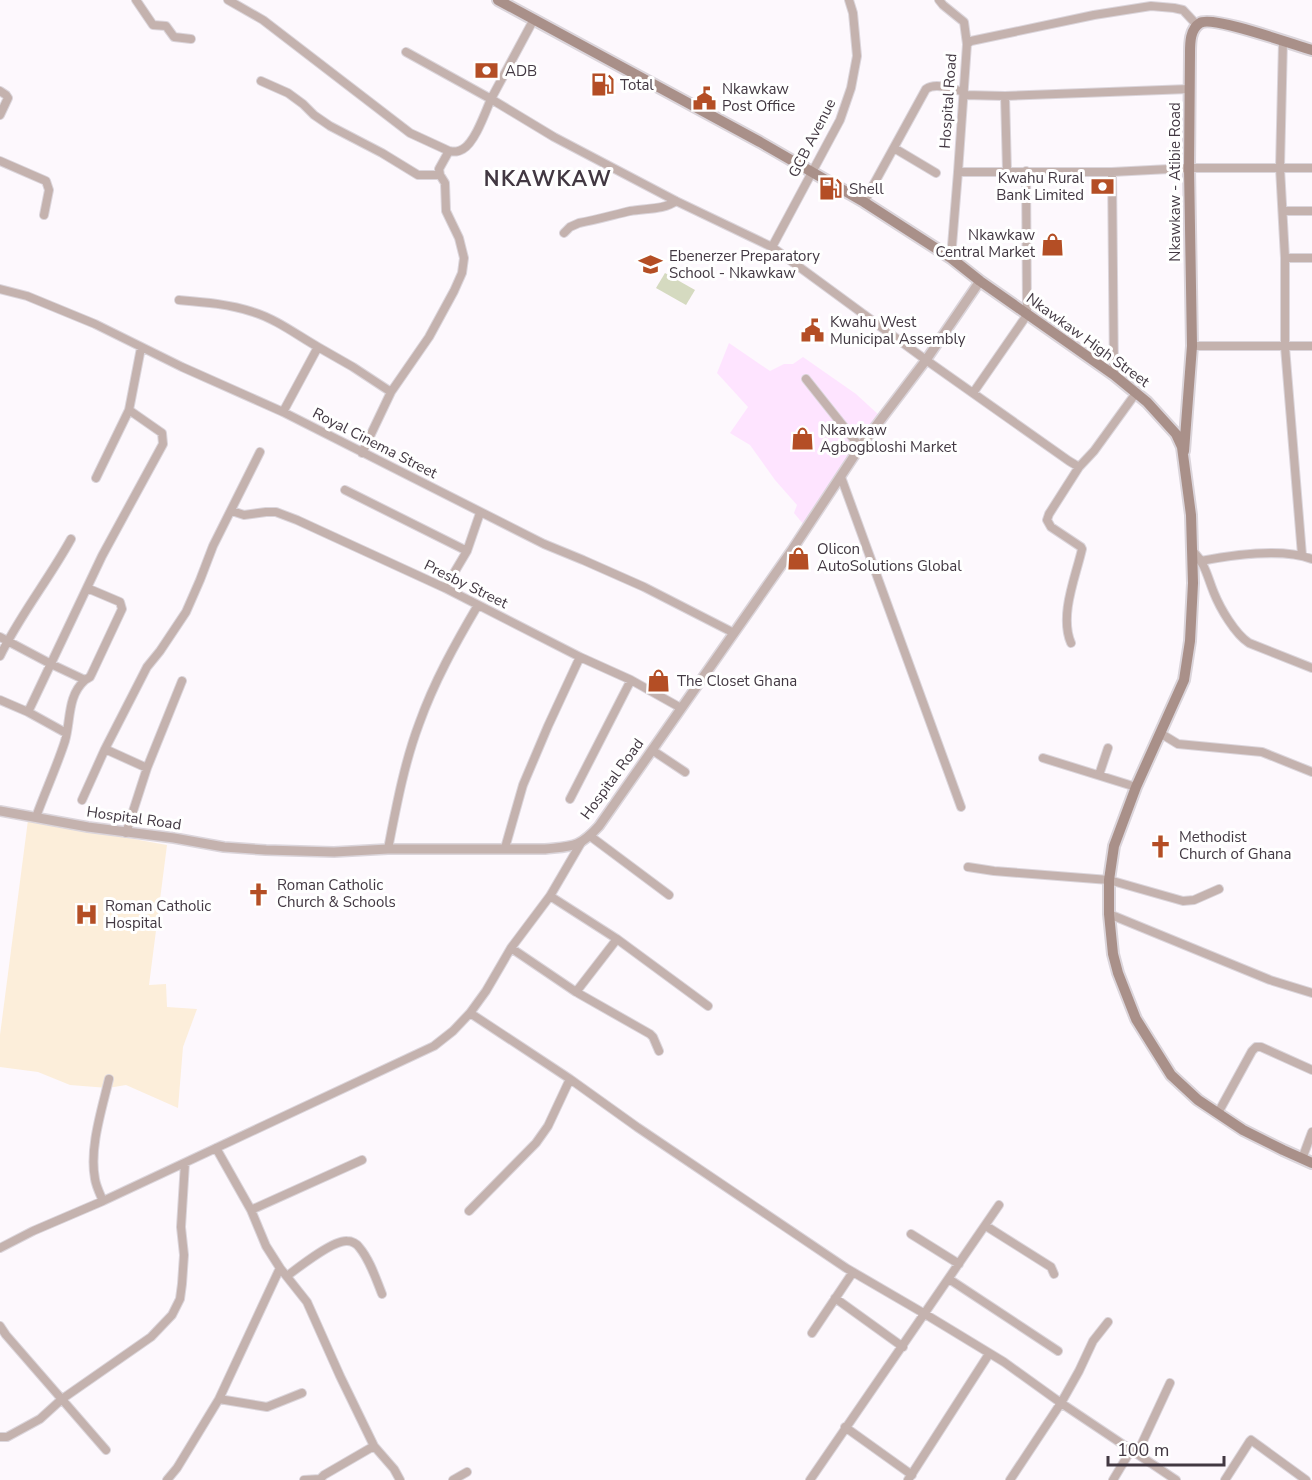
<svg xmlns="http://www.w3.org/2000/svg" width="1312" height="1480" font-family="'Nunito Sans',sans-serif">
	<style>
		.built { fill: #fee4ff }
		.medical { fill: #fceeda }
		.green { fill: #d5dac0 }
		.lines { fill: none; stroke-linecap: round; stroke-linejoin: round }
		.minor-casing { stroke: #dbd5db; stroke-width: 10 }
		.tertiary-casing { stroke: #dbd5db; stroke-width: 12 }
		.secondary-casing { stroke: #dbd5db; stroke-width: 14 }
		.minor { stroke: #c4b2ae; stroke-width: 8 }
		.tertiary { stroke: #c4b2ae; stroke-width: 9 }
		.secondary { stroke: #a99089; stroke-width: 10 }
		.labels { text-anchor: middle; stroke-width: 6; stroke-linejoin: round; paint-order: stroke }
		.poi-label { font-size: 15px; fill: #423842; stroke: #fff; text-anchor: start }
		.street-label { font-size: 15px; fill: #423842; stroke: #fff }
		.district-label { font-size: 21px; font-weight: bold; letter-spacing: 1.5px; fill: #423842; stroke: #fff }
	</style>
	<rect width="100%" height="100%" fill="#fdf8fd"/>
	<path class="built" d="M 729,343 L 770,371 L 784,364 L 793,364 L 803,357 L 856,394 L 880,416 L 804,525 L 794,513 L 797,505 L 775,480 L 750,445 L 730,433 L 748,407 L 717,373 Z"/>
	<path class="medical" d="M 28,820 L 167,845 L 149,985 L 166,984 L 167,1007 L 197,1009 L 183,1047 L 178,1108 L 126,1085 L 108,1088 L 70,1085 L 38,1072 L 0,1067 L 0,1035 Z"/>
	<path class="green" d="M 665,273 L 695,290 L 686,305 L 656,288 Z"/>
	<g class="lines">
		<defs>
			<path id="minor" d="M 136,0 L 153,25 L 166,26 L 174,37 L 191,39
				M 228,0 L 263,20 L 410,133 L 449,151 C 455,152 458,152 463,149 C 475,142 485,113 491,99 L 406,52
				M 939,0 L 943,5 L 964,22 L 967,44 L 958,172 L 951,258
				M 534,19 L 491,99 L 554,137 L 676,201 L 772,247 L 926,360 L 1069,461 L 1079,467 L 1094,451 L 1136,393
				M 1283,41 L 1280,168 L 1285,258 L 1285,347 L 1302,555
				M 967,44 L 971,41 L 1094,15 L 1151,6 L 1174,8 L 1183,10 L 1197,25
				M 261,81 L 288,93 L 303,104 L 314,115 L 330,126 L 382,153 L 418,175 L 440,175
				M 0,91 L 6,95 L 8,98 L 0,115
				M 964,95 L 1005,96 L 1189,89
				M 1005,96 L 1007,171
				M 894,148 L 936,173
				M 0,161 L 46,181 L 49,190 L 44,215
				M 958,172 L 1112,172 L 1189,168 L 1312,168
				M 1112,172 L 1114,375
				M 864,202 L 926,89 C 936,82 952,89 964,92
				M 1283,211 L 1312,211
				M 564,233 L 570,227 L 579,223 C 596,220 613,215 630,211 C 645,208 664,210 676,201
				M 772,247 L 840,120 L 851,88 L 857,56 L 853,13 L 849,0
				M 1285,258 L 1312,258
				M 0,289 L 27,296 L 95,324 L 182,367 L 283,412 L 544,544 L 583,560 L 644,587 L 734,633
				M 179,300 C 203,302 229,304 253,312 C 276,319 297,335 318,347
				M 1192,346 L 1312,346
				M 806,379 L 860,447
				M 973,393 L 1027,315 L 1026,171
				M 283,412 L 318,347 L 353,367 L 391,392
				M 362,453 L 391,392 L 429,337 L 454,291 L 462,273 L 464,258 L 459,238 L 446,211 L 445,183 L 440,175 L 439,169 L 449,151
				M 841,477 L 961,807
				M 96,478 L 129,410 L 141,348
				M 345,490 L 467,551
				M 232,511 L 244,515 L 266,512 L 276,512 L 297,520 L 445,588 L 580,657 L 631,680 L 681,708
				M 1193,551 C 1206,565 1207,576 1214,593 C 1220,608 1235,634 1249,643 L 1312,668
				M 1201,561 C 1232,555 1283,548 1312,559
				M 445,588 L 467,551 L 480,513
				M 0,637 L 51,664 L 85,680 L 90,677 L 92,673 L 122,609 L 120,602 L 87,588
				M 1071,643 C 1059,615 1076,576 1082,549 L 1081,547 L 1051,527 L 1047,520 L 1049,514 L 1079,467
				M 0,656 C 20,615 49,579 71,539
				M 0,700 L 28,712 L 66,733
				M 28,712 L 102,556 L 163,444 L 162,433 L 129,410
				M 1160,733 L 1178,744 L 1262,752 L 1312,772
				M 105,749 L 147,768
				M 652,750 L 685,772
				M 1043,758 L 1136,787
				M 1099,775 L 1108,748
				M 570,799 L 631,680
				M 82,800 L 105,749 L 147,667 L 160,651 L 186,612 L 200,580 L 213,546 L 260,452
				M 36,817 C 45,792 57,766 65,741 C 71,720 67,696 85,680
				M 126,833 L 147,768 L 182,681
				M 590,836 L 669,895
				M 581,843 L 550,896 L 511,948 L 486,991 L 470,1013 L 570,1079 L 637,1127 L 846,1268 L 925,1314 L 1004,1362 L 1061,1403 L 1176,1480
				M 505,848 L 523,785 L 548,726 L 580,657
				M 388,849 C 396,808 404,764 419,724 C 434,682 455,644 478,605
				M 968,867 L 994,871 L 1109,880 L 1183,901 L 1194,900 L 1219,889
				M 550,896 L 617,939 L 708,1006
				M 1109,914 L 1270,980 L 1312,993
				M 511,948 L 576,992 L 650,1034 L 653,1037 L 659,1051
				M 576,992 L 617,939
				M 1218,1113 L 1252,1051 L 1256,1047 L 1261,1047 L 1312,1070
				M 216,1148 L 251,1210 L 266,1246 L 280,1268 L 307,1302 L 340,1376 L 374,1446 L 394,1469 L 400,1480
				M 1302,1159 L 1312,1132
				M 103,1201 C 100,1194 96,1186 95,1179 C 89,1148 102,1109 109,1079
				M 251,1210 L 362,1160
				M 469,1211 L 536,1143 L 548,1126 L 570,1079
				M 986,1226 L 1051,1267 L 1054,1274
				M 911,1234 L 959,1264
				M 0,1248 L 33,1231 L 103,1201 L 434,1046 L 453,1031 L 470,1013
				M 287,1276 C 299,1267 333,1240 347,1241 C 352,1241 357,1244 359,1247 C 370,1260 376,1279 382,1294
				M 949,1279 L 1058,1351
				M 835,1298 L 903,1347
				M 0,1326 L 6,1335 L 106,1450
				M 812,1333 L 853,1272
				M 219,1399 L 267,1407 L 302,1393
				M 845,1427 L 912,1475
				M 0,1437 L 7,1437 L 40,1419 L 62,1399 L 151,1337 L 172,1315 L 180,1299 L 182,1284 L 184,1255 L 181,1227 L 185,1163
				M 1137,1454 L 1170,1383
				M 167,1480 L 177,1468 L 219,1399 L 280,1268
				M 304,1480 L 320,1479 L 324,1475 L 374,1446
				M 453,1480 L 467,1472
				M 810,1480 L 999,1205
				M 908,1480 L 989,1354
				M 1010,1480 L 1061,1403 L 1079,1371 L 1093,1341 L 1108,1322
				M 1113,1480 L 1131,1450
				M 1225,1480 L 1250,1441 L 1251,1440 L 1306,1480"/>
			<path id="tertiary" d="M 0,811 L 88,827 L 174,838 L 224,847 L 266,850 L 334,852 L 388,849 L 545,849 C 573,846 579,848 599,826 L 792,550 L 860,447 L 926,360 L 980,281"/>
			<path id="secondary" d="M 498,0 L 760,142 L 864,202 L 951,258 L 980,281 L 1114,375 L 1147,402 L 1176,434 L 1182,447 L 1191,515 L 1193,583 L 1190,641 L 1184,680 L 1136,787 L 1114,846 L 1109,880 L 1109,914 L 1113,954 L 1118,973 L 1136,1019 L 1171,1075 L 1198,1100 L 1243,1130 L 1283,1150 L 1312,1163
				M 1184,451 L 1192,346 L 1189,168 L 1190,53 C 1190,43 1190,29 1200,23 C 1212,15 1294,45 1312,50"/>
		</defs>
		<use href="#minor" class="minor-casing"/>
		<use href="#tertiary" class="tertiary-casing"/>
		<use href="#secondary" class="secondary-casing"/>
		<use href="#minor" class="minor"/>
		<use href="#tertiary" class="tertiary"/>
		<use href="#secondary" class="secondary"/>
	</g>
	<defs>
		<symbol id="bank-bare" viewBox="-9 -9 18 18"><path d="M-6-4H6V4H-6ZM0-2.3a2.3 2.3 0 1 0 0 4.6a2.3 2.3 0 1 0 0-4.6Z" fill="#b44e25" stroke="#fff" stroke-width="2.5" paint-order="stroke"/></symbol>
		<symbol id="fuel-bare" viewBox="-9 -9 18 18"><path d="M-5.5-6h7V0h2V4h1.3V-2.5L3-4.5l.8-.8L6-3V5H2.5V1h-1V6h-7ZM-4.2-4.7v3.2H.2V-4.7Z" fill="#b44e25" stroke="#fff" stroke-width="2.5" paint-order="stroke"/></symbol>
		<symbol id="civic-bare" viewBox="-9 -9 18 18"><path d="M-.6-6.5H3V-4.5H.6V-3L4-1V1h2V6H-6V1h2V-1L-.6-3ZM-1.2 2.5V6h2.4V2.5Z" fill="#b44e25" stroke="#fff" stroke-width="2.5" paint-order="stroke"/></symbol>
		<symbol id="shop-bare" viewBox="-9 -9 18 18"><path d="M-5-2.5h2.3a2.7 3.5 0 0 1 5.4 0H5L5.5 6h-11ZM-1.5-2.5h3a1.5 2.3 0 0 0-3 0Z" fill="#b44e25" stroke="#fff" stroke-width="2.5" paint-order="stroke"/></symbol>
		<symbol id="school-bare" viewBox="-9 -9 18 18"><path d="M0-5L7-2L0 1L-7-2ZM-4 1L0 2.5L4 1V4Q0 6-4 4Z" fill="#b44e25" stroke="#fff" stroke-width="2.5" paint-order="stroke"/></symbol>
		<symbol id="church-bare" viewBox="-9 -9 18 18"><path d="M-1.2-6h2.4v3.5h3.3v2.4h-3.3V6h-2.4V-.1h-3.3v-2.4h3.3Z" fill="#b44e25" stroke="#fff" stroke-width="2.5" paint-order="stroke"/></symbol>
		<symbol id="hospital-bare" viewBox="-9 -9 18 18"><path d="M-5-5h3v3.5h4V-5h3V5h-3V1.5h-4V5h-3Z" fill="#b44e25" stroke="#fff" stroke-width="2.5" paint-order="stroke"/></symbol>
	</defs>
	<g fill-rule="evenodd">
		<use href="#bank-bare" x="470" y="54" width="33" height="33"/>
		<use href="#fuel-bare" x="586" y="68" width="33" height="33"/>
		<use href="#civic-bare" x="688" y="82" width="33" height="33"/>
		<use href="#bank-bare" x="1086" y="170" width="33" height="33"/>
		<use href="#fuel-bare" x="814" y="172" width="33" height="33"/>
		<use href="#shop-bare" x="1036" y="228" width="33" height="33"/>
		<use href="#school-bare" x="634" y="248" width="33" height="33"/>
		<use href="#civic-bare" x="796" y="314" width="33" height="33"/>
		<use href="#shop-bare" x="786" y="422" width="33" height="33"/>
		<use href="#shop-bare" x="782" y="542" width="33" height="33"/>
		<use href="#shop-bare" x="642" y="664" width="33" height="33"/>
		<use href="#church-bare" x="1144" y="830" width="33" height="33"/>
		<use href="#church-bare" x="242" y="878" width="33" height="33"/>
		<use href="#hospital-bare" x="70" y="898" width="33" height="33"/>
	</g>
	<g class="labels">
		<g class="poi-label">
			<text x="505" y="76">ADB</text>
			<text x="620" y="90">Total</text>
			<text x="722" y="94">Nkawkaw<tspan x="722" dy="17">Post Office</tspan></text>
			<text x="1084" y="183" text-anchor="end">Kwahu Rural<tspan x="1084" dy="17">Bank Limited</tspan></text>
			<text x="849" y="194">Shell</text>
			<text x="1035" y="240" text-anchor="end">Nkawkaw<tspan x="1035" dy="17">Central Market</tspan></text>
			<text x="669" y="261">Ebenerzer Preparatory<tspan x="669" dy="17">School - Nkawkaw</tspan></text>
			<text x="830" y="327">Kwahu West<tspan x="830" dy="17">Municipal Assembly</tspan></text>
			<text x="820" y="435">Nkawkaw<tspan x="820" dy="17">Agbogbloshi Market</tspan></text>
			<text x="817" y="554">Olicon<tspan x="817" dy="17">AutoSolutions Global</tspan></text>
			<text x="677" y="686">The Closet Ghana</text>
			<text x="1179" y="842">Methodist<tspan x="1179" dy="17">Church of Ghana</tspan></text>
			<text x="277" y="890">Roman Catholic<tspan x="277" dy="17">Church &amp; Schools</tspan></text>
			<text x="105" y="911">Roman Catholic<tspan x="105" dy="17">Hospital</tspan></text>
		</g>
		<g class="street-label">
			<text transform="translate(948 101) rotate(-86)" y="5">Hospital Road</text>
			<text transform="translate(812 138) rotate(-63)" y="5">GCB Avenue</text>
			<text transform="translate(1175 182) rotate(-90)" y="5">Nkawkaw - Atibie Road</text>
			<text transform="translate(1088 340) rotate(36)" y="5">Nkawkaw High Street</text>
			<text transform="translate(375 443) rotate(27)" y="5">Royal Cinema Street</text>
			<text transform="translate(466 584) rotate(26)" y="5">Presby Street</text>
			<text transform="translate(612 779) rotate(-54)" y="5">Hospital Road</text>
			<text transform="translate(134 818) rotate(8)" y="5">Hospital Road</text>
		</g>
		<g class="district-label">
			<text x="548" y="186">NKAWKAW</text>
		</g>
	</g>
	<path d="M1108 1456v9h116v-9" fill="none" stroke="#423842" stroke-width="3"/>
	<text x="1117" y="1456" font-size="18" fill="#423842" stroke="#ffffff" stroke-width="4.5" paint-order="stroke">100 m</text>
</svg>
